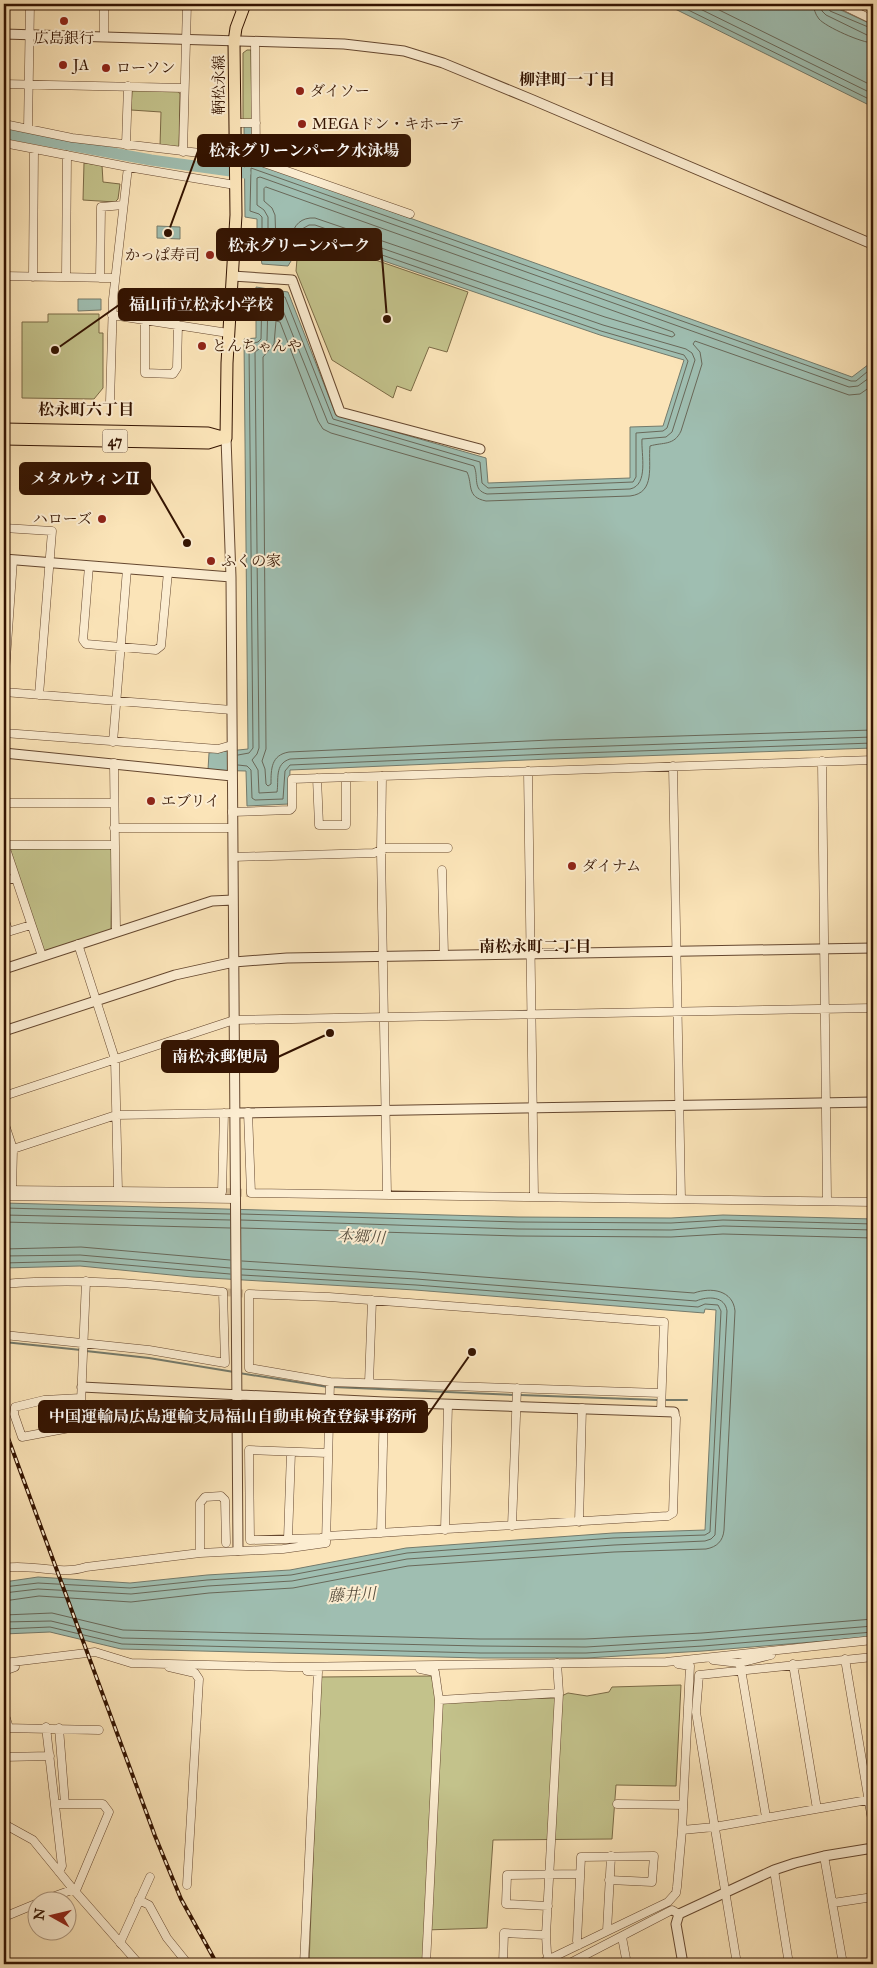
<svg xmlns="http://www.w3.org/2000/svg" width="877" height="1968" font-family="'IM FELL Great Primer','Noto Serif JP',serif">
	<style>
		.green { fill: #c3c28b; stroke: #7b6a46 }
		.water { fill: #9fbeb1; stroke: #747a6b }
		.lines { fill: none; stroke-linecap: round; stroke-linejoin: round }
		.shore { stroke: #696859; stroke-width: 1 }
		.stream { stroke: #747a6b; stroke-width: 2 }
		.river { stroke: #9fbeb1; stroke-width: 11 }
		.minor-tunnel { stroke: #d3ba93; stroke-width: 8; stroke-dasharray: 8 4; stroke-linecap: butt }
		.minor-casing { stroke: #65472f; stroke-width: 9 }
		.tertiary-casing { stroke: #65472f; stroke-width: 11 }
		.primary-casing { stroke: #331301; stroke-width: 13 }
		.minor { stroke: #fcedd1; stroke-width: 8 }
		.tertiary { stroke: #fcedd1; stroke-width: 9 }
		.primary { stroke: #fbe4b8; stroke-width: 11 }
		.rail-casing { stroke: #331301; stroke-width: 4 }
		.rail { stroke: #fcedd1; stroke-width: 2; stroke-dasharray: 5.5; stroke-linecap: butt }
		.poi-dot { fill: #8f2418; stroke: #fcedd1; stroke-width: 2 }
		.labels { text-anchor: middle; stroke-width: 4; stroke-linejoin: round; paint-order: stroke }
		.shield { fill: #fcedd1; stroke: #6f543f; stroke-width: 1 }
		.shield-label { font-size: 14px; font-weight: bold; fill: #331301 }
		.poi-label { font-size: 15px; fill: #331301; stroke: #fcedd1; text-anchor: start }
		.street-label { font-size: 15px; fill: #331301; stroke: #fcedd1 }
		.neighbourhood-label { font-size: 16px; font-weight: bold; fill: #331301; stroke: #fcedd1 }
		.water-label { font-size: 16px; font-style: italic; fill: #594f3f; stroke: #fcedd1 }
		.leader { fill: none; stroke: #331301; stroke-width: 2 }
		.callout-dot { fill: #331301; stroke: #fcedd1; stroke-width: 2 }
		.callout { fill: #331301; stroke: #331301; stroke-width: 2 }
		.callout-label { font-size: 16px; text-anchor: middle; font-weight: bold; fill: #fff }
	</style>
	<rect width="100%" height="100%" fill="#fbe4b8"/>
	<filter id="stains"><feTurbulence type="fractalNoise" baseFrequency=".004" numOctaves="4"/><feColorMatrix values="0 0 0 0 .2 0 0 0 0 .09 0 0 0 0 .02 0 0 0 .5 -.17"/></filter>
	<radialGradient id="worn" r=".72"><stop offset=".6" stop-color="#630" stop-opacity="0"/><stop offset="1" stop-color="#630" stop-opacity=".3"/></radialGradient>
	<path class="green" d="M 247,50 L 251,50 L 252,121 L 243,122 L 243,53 Z
		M 132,90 L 178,91 L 180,94 L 179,146 L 177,148 L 160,146 L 161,112 L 131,110 Z
		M 84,163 L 102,165 L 103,182 L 120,184 L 118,199 L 115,202 L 83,200 Z
		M 312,238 L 468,292 L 447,352 L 429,347 L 411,391 L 397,386 L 393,398 L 332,360 L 296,271 L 297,259 L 311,258 Z
		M 48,314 L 99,314 L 99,333 L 103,333 L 103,388 L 94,399 L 22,398 L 22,322 L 48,322 Z
		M 109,848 L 112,851 L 111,930 L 44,951 L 10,851 L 11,849 Z
		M 431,1676 L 436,1687 L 438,1701 L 557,1698 L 568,1693 L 587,1696 L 609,1692 L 612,1687 L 681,1685 L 676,1786 L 616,1785 L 612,1839 L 493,1840 L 487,1928 L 425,1930 L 423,1964 L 309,1964 L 320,1677 Z"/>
	<path class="water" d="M 665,4 L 828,4 L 873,25 L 873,107 Z
		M 244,126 L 252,126 L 254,162 L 852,377 L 873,361 L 873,748 L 550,759 L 290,770 L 289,804 L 247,806 L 246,771 L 208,770 L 209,753 L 248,749 L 244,339 L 256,338 L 256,287 L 288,292 L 336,415 L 486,458 L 488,483 L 630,478 L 630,427 L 663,426 L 684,360 L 600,335 L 311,236 L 309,256 L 294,256 L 288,266 L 262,264 L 261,259 L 257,257 L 257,219 L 245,217 Z
		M 157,226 L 180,227 L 180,239 L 157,238 Z
		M 78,299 L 101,299 L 101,310 L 78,311 Z
		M 4,1203 L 518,1217 L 671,1218 L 723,1215 L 873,1219 L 873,1637 L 703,1651 L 586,1658 L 480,1658 L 121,1649 L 50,1632 L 4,1634 L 4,1582 L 38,1577 L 130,1583 L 207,1575 L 290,1570 L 406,1548 L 613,1533 L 705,1530 L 716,1310 L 705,1309 L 704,1313 L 415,1290 L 192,1277 L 80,1266 L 4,1268 Z"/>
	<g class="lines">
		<path class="shore" d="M 676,4 L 873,101
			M 690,4 L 873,94
			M 707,4 L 873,86
			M 813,4 C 814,9 815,14 819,19 C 826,27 862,43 873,43
			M 821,4 L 822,11 L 826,15 L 867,35 L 873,36
			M 827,4 L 830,11 L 873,29
			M 266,187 L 673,332 L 675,335 L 672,337 L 605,317 L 315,218 C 301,217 294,225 291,237 L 277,245 L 276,243 L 275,215 L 272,208 L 264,201 L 264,189 Z
			M 873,375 L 858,386 L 849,387 L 260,177 L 257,178 L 257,205 L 264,210 L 268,217 L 268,250 L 271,253 L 282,254 L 288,247 L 298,245 L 302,229 L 309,225 L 315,225 L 603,325 L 686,349 L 692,353 L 695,360 L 672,432 L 666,437 L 642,439 C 641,454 649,485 630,489 L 487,494 C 472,490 479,477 474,466 L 328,423 L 280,303 L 268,301 L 267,340 L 263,346 L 255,352 L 259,748 L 257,754 L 252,760 L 258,770 L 259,793 L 277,792 C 279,780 274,764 290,759 L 550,748 L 873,737
			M 873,385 L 860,394 L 849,395 L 695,341 L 693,344 L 700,352 L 702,364 L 681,431 C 674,446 663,442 650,446 C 648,465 656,493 630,496 L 486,501 C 466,497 473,485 467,472 L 331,433 L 323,429 L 318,421 L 280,322 L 276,321 L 274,344 L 263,357 L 266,749 L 262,761 L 265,769 L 266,784 L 268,786 L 271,784 C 271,769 271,755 289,752 L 550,740 L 873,730
			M 238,755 L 249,753 L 253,748 L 249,346 L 250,344 L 258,342 L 261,339 L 262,293 L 285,297 L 333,419 L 480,462 L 482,483 L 488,488 L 633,482 L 636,477 L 636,433 L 663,431 L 667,428 L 688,361 L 684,355 L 601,331 L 313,231 L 309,231 L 306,235 L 303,251 L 292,252 L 285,260 L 267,259 L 262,253 L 262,217 L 259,214 L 250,211 L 251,168 L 851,381 L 856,381 L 873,367
			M 238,765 L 247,766 L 251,770 L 252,798 L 255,800 L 283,799 L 285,771 L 290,765 L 550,754 L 873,743
			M 4,1208 L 230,1214
			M 241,1214 L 518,1222 L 671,1223 L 723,1220 L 873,1224
			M 4,1215 L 230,1220
			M 241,1220 L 518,1229 L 671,1230 L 723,1226 L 873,1230
			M 4,1222 L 230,1228
			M 241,1228 L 518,1236 L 671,1237 L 723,1234 L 873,1238
			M 4,1249 L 81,1247 L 230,1260
			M 4,1256 L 80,1255 L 230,1268
			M 4,1263 L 80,1261 L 230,1274
			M 4,1587 L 38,1583 L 130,1588 L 207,1580 L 291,1575 L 407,1553 L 613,1538 L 705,1535 L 710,1532 L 721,1311 L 718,1305 L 705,1304 L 698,1307 L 416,1285 L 242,1275
			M 4,1593 L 38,1589 L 131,1594 L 208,1586 L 292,1581 L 407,1559 L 614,1545 L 705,1541 L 711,1539 L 715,1535 L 727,1311 C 725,1296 708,1296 696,1301 L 416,1279 L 242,1269
			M 4,1601 L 39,1596 L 131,1602 L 209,1593 L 293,1588 L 408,1566 L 614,1552 L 706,1549 C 717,1547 723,1541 724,1530 L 735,1311 C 733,1290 711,1287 694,1293 L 417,1272 L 242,1261
			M 4,1615 L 52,1613 L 123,1630 L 480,1639 L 585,1639 L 702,1633 L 873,1619
			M 4,1622 L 51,1621 L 122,1638 L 480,1646 L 586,1647 L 702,1640 L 873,1626
			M 4,1629 L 50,1627 L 122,1644 L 480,1653 L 586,1653 L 703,1646 L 873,1632"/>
		<path class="stream" d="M 4,1342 L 81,1350
			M 86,1351 L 149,1358 L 234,1372
			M 239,1373 L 328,1387
			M 333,1387 L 516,1395
			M 520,1395 L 658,1400
			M 663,1400 L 687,1400"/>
		<path class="river" d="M 4,133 L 151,160 L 245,173"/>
		<path class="minor-tunnel" d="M 222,1192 L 251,1193
			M 223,1292 L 249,1294"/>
		<defs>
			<path id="minor" d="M 233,4 L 242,10
				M 840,4 L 873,20
				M 104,36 L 104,4
				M 255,42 L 256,158 L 264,163 L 410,214
				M 4,84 L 184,88
				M 234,123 L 256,123
				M 4,124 L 72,138 L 234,157
				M 28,129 L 30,4
				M 4,143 L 128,167 L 235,185
				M 126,145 L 128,86
				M 183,152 L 187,4
				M 4,276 L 114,278
				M 33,277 L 34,149
				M 66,277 L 67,155
				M 100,278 L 101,207 L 123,205
				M 112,315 L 228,333
				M 145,320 L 145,373 L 173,374 L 177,368 L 178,325
				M 110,402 L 113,299 L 128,167
				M 4,528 L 52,531 L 39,695
				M 89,566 L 83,640 L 86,644 L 156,650 L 161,646 L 168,572
				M 4,687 L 13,560
				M 4,692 L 232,710
				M 4,733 L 218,749 L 232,745
				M 113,742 L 127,569
				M 822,761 L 827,1200
				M 114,763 L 116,931
				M 673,766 L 681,1199
				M 528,771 L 534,1197
				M 382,776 L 381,851 L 387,1195
				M 317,778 L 319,825 L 346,825 L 346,777
				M 4,803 L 114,803
				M 232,812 L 290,810 L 292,808 L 292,779 L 873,760
				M 114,828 L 232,828
				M 4,843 L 42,956
				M 4,845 L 114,845
				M 233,857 L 374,853 L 386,848 L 448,848
				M 442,870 L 444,955
				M 4,881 L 15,878
				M 4,918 L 8,930 L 11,931 L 31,925
				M 78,944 L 115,1059 L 118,1191
				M 4,1096 L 234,1020 L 873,1008
				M 248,1112 L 251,1193 L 873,1202
				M 4,1122 L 13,1149 L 12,1190
				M 4,1152 L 116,1115 L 235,1113
				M 4,1190 L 222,1192 L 224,1113
				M 4,1196 L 236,1199
				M 4,1284 C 77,1278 150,1284 223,1292 L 225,1363 L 149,1350 L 4,1335
				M 369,1383 L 372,1300
				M 81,1398 L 44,1400 L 15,1407 L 14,1414 L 22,1437 L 80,1426 C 82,1378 84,1330 86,1281
				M 661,1411 L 664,1322 L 329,1297 L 249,1294 L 249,1368 L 330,1382 L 661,1393
				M 327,1453 L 249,1450 L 250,1540 L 321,1538 L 327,1536 L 668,1516 L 673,1513 L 676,1418 L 674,1412
				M 579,1522 L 582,1408
				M 512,1526 L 517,1388
				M 445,1530 L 448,1404
				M 381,1533 L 384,1402
				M 288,1539 L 291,1452
				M 200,1553 L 200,1503 L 205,1497 L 221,1496 L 225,1500 L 226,1543
				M 4,1568 C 31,1563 60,1576 86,1567 L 200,1553 L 283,1549 L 326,1543 L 330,1382
				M 845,1659 L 873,1826
				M 713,1660 L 739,1663 L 741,1669 L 766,1817
				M 4,1663 L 95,1652 L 131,1663 L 289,1667 L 666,1662 L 873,1640
				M 739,1663 L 771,1655
				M 793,1664 L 817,1809
				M 169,1667 L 195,1673 L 199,1679 L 187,1885
				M 420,1669 L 435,1672 L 439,1700 L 426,1964
				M 4,1671 L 15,1667 L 15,1663
				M 439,1700 L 559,1693
				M 4,1712 L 9,1728
				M 46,1727 L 62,1866 L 59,1872
				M 4,1728 L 99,1730
				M 59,1728 L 65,1804
				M 4,1757 L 50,1756
				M 617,1804 L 683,1805
				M 4,1824 L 33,1840 L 73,1889 L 139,1964
				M 682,1830 L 714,1827 L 873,1799
				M 824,1856 L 843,1964
				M 774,1870 L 789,1964
				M 44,1900 L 77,1888 L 109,1812 L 103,1804 L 56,1804
				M 139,1900 L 149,1905 L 167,1938 L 188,1964
				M 833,1903 L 873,1897
				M 548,1906 L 506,1904 L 507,1875 L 580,1874
				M 4,1917 L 38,1903
				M 607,1931 L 611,1856
				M 622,1937 L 627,1964
				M 122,1945 L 120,1943 L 150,1877
				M 579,1945 L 577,1941 L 581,1857 L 654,1856 L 652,1882 L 609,1880
				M 549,1959 L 547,1953 L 546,1935 L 559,1693 L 557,1663
				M 304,1964 L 318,1672 L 307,1671
				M 503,1964 L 504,1933 L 546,1935
				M 539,1964 L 668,1902 L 676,1893 L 677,1887 L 682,1830 L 690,1666 L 678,1664
				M 568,1964 L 672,1910 L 679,1914
				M 737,1964 L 696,1712 L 699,1675 L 873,1657"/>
			<path id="tertiary" d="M 4,34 L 344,44 L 404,51 L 443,63 L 533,100 L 872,244
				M 232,276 L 292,280 L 340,412 L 480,449
				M 226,438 L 231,577 L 238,1550
				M 4,559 L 231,577
				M 4,753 L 232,776
				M 4,969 L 212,901 L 233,900
				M 4,1031 L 175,975 L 234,962 L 287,958 L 873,948
				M 235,1113 L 873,1102
				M 82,1387 L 384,1402 L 674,1412
				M 683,1964 L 676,1924 L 679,1914 L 774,1870 L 795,1863 L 824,1856 L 873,1848"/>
			<path id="primary" d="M 4,429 L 208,433 L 226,438
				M 226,438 L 227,363 L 236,215 L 234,42 L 236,28 L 245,4
				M 4,439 L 208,443 L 224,438"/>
		</defs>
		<use href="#minor" class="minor-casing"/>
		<use href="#tertiary" class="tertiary-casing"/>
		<use href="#primary" class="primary-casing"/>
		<use href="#minor" class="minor"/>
		<use href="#tertiary" class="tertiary"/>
		<use href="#primary" class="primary"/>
		<defs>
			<path id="rail" d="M 4,1427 L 155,1836 L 181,1899 L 217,1964"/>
		</defs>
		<use href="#rail" class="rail-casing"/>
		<use href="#rail" class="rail"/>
	</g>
	<g class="poi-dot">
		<circle cx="64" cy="21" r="5"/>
		<circle cx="63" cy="65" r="5"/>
		<circle cx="106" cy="68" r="5"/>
		<circle cx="300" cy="91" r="5"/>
		<circle cx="302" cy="124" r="5"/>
		<circle cx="210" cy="255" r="5"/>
		<circle cx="202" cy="346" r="5"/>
		<circle cx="102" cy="519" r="5"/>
		<circle cx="211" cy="561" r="5"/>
		<circle cx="151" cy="801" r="5"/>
		<circle cx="572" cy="866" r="5"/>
	</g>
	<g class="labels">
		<rect class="shield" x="102.5" y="429.5" width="25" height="23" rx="4"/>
		<g class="shield-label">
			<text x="115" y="446">47</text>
		</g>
		<g class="poi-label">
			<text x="64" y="43" text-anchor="middle">広島銀行</text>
			<text x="73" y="70">JA</text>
			<text x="116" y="73">ローソン</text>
			<text x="310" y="96">ダイソー</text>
			<text x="312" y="129">MEGAドン・キホーテ</text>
			<text x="200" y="260" text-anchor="end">かっぱ寿司</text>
			<text x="212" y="351">とんちゃんや</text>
			<text x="92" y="524" text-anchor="end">ハローズ</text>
			<text x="221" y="566">ふくの家</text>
			<text x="161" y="806">エブリイ</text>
			<text x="582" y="871">ダイナム</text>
		</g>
		<g class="street-label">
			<text transform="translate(219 85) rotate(-90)" y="5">鞆松永線</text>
		</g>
		<g class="neighbourhood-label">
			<text x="567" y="85">柳津町一丁目</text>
			<text x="86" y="415">松永町六丁目</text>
			<text x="535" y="952">南松永町二丁目</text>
		</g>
		<g class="water-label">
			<text transform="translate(361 1236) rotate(3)" y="6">本郷川</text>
			<text transform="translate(352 1594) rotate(-3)" y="6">藤井川</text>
		</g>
	</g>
	<path class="leader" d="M168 233L198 151M387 319L381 245M55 350L119 305M187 543L150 479M330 1033L278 1057M472 1352L427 1416"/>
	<g class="callout-dot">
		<circle cx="168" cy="233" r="5"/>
		<circle cx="387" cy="319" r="5"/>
		<circle cx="55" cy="350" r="5"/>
		<circle cx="187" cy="543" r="5"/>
		<circle cx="330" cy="1033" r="5"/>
		<circle cx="472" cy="1352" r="5"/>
	</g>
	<g class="callout">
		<rect x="198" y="135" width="212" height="31" rx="5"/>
		<rect x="217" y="229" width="164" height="31" rx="5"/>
		<rect x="119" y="289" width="164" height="31" rx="5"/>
		<rect x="20" y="463" width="130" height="31" rx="5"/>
		<rect x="162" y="1041" width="116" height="31" rx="5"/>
		<rect x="39" y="1401" width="388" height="31" rx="5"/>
	</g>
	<g class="callout-label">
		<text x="304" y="156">松永グリーンパーク水泳場</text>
		<text x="299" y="251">松永グリーンパーク</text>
		<text x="201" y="310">福山市立松永小学校</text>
		<text x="85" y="484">メタルウィンII</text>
		<text x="220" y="1062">南松永郵便局</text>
		<text x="233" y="1422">中国運輸局広島運輸支局福山自動車検査登録事務所</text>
	</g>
	<rect width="877" height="1968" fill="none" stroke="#fbe4b8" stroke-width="20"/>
	<rect x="5" y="5" width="867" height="1958" fill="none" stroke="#331301" stroke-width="2.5"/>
	<rect x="10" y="10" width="857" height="1948" fill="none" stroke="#331301"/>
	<g transform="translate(52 1916) rotate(278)"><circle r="24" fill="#fcedd1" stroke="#ac967e"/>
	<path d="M0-4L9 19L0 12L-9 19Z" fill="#8f2418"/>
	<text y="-8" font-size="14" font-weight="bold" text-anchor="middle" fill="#331301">N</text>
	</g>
	<rect width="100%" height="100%" filter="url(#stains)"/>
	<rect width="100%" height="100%" fill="url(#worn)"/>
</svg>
